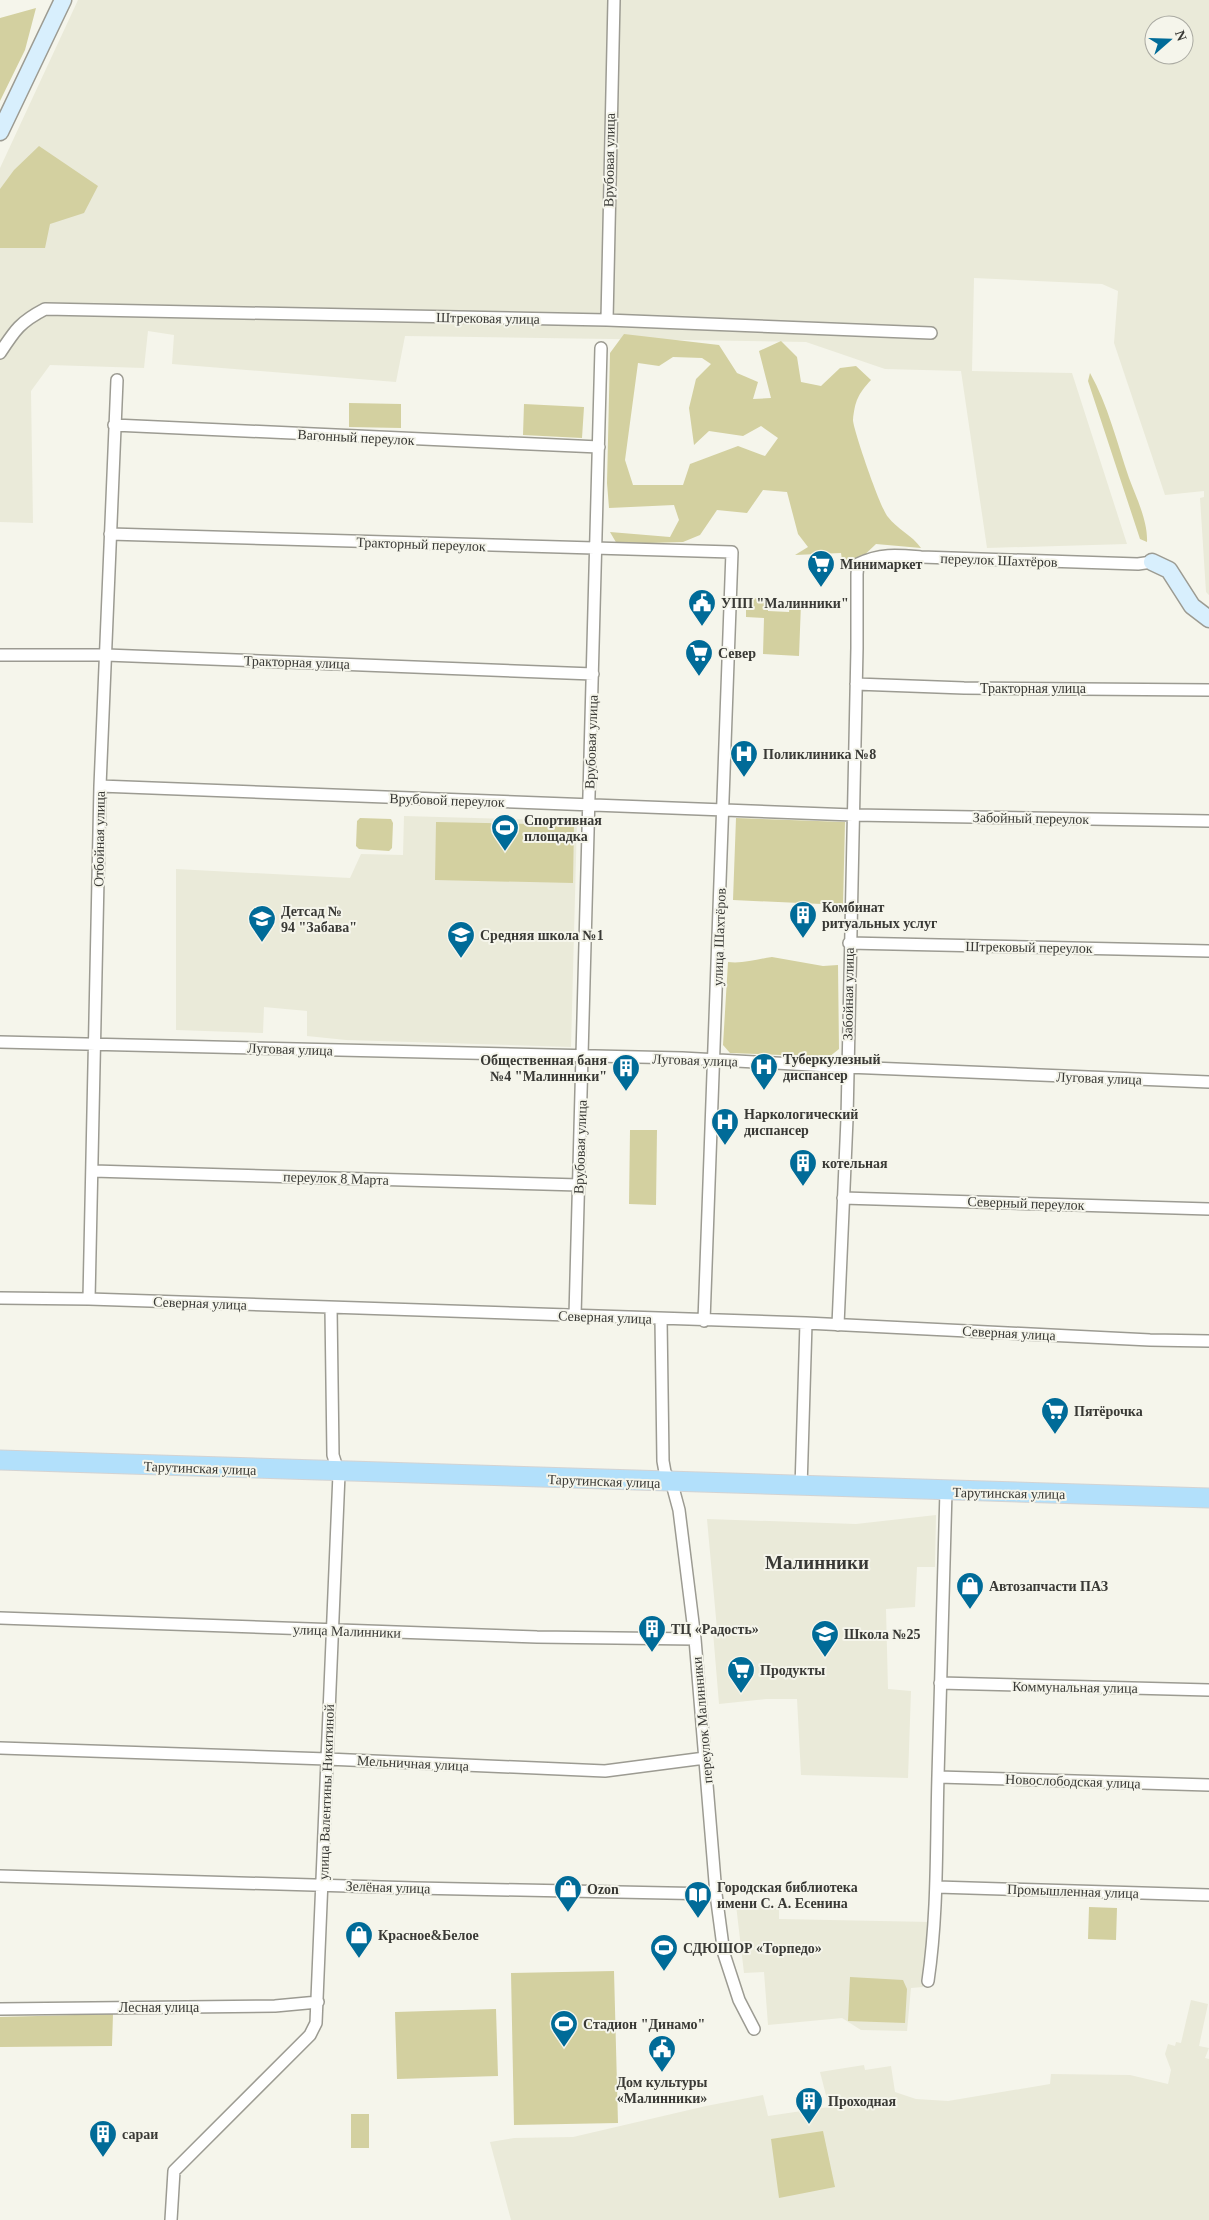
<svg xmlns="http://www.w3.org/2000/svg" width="1209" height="2220" font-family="Georgia,serif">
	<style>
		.built { fill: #eaead9; fill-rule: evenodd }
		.green { fill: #d3d0a0; fill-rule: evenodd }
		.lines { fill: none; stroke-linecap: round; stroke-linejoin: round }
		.street-casing { stroke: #9c9b92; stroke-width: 14 }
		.secondary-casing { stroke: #9c9b92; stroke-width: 19 }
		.primary-casing { stroke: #d3d3d3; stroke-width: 21 }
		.street { stroke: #fff; stroke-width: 11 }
		.secondary { stroke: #d8effd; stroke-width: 16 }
		.primary { stroke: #b2e0fb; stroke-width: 19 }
		.labels { text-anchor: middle; stroke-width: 4; stroke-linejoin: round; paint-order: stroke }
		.street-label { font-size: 14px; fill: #393935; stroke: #f5f5eb }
		.poi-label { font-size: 14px; font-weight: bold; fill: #393935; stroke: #f5f5eb; text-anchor: start }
		.district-label { font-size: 19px; font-weight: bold; fill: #393935; stroke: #f5f5eb }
	</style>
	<rect width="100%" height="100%" fill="#f5f5eb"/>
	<path class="built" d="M 78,0 L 1209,0 L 1209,595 L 1206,592 L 1200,498 L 1204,497 L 1204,491 L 1165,495 L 1114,343 L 1118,291 L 1102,284 L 974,278 L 972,371 L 1072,373 L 1127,544 L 987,548 L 961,371 L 885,369 L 806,342 L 405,336 L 396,382 L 172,364 L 174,335 L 148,331 L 144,368 L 50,365 L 31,391 L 33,523 L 0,522 L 0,168 ZM 1154,25 L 1184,25 L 1184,55 L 1154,55 Z
		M 404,816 L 577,821 L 571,1047 L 346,1040 L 307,1036 L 307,1011 L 264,1007 L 263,1033 L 176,1030 L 176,869 L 350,878 L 361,854 L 403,855 Z
		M 936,1515 L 935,1567 L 917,1567 L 915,1607 L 886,1609 L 888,1689 L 911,1691 L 908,1778 L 801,1775 L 797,1699 L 766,1699 L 719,1704 L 713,1632 L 760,1628 L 717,1629 L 707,1519 L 856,1524 Z
		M 736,1905 L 779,1905 L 779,1919 L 931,1922 L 923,1987 L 911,1988 L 907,2031 L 861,2030 L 842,2018 L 768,2025 L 764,1972 L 744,1973 Z
		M 1191,2000 L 1208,2004 L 1199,2046 L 1209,2048 L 1205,2058 L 1209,2059 L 1209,2220 L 511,2220 L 490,2142 L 514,2138 L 573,2137 L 706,2106 L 763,2095 L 768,2116 L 829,2107 L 820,2072 L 864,2065 L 865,2070 L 891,2066 L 895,2092 L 916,2099 L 948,2101 L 1050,2084 L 1051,2074 L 1130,2075 L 1168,2084 L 1171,2070 L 1165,2054 L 1168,2044 L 1175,2046 L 1176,2042 L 1181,2043 Z"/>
	<path class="green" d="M 36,8 L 25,50 L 0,101 L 0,18 Z
		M 39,146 L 98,186 L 84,213 L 50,224 L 45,248 L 0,248 L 0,189 L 14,170 Z
		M 624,334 L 719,345 L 737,373 L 758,382 L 753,399 L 771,398 L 759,351 L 781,341 L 797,357 L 801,382 L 821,386 L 840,368 L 856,366 L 871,380 C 858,394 855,401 853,420 C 853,429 881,510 888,517 C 897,529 912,535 921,548 L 876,544 L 858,561 L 850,559 L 843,567 L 841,553 L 795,555 L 808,547 L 798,534 L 787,492 L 763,490 L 747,513 L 717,510 L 700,535 L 683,542 L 617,544 L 610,532 L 670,537 L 679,520 L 674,505 L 609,508 L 607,483 L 610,353 ZM 673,357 L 702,358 L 711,364 L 696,379 L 689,408 L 694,445 L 709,431 L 743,436 L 761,426 L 778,438 L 765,456 L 738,446 L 690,464 L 683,485 L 633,485 L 625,460 L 638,363 L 659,366 Z
		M 1090,373 C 1108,405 1117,443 1129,478 C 1136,497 1148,521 1147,542 L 1140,539 L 1088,381 Z
		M 349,403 L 401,404 L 401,428 L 349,427 Z
		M 524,404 L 584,407 L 582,438 L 523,435 Z
		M 746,598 L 768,599 L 768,611 L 789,612 L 790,602 L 801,603 L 799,656 L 763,654 L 764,618 L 746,617 Z
		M 360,818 L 391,819 L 393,823 L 392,848 L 389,851 L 359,849 L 356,846 L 357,821 Z
		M 736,818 L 845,822 L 843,905 L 733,900 Z
		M 436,822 L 574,825 L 573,883 L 435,880 Z
		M 772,957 L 823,966 L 838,965 L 839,1049 L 829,1057 L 730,1053 L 723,1045 L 728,962 C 742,964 757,959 772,957 Z
		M 630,1130 L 657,1130 L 656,1205 L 629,1204 Z
		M 1089,1907 L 1117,1908 L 1116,1940 L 1088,1939 Z
		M 614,1971 L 618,2123 L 514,2125 L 511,1973 Z
		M 850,1977 L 903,1980 L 907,1989 L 905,2023 L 848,2021 Z
		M 496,2009 L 498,2076 L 397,2079 L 395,2012 Z
		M 113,2014 L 112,2046 L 0,2047 L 0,2017 Z
		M 351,2114 L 369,2114 L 369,2148 L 351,2148 Z
		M 823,2131 L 835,2187 L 779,2198 L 771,2139 Z"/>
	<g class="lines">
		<defs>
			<path id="street" d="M 607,320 L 614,0
				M 0,353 C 15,330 20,322 45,309 L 607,320 L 931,333
				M 114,425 L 599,447
				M 110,534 L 732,552 L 704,1321
				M 0,655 L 106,655 L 593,674
				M 856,684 L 964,688 L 1209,690
				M 100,786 L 853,815 L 1209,821
				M 849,943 L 1209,951
				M 0,1042 L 682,1058 L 847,1067 L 1209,1082
				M 93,1171 L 579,1185
				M 843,1198 L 1209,1209
				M 0,1298 L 89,1299 L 806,1323 L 1150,1340 L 1209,1341
				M 89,1299 L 100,786 L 117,380
				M 575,1316 L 601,348
				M 661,1319 L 663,1461 L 665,1472 L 672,1484 L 679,1510 L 695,1639 L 716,1894 L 724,1954 L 739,2000 L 754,2029
				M 838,1325 L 847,1119 L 857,648 L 857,574 L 858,564 C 880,553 898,555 921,557 L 1138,564 L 1152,562
				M 801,1488 L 806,1323
				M 0,1618 L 537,1637 L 695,1639
				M 940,1683 L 1209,1690
				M 0,1748 L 327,1759 L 605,1771 L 705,1758
				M 938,1777 L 1209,1785
				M 0,1876 L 415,1888 L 716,1894
				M 937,1887 L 1209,1895
				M 928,1981 C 938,1913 936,1845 938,1776 C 940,1681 944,1586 946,1491
				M 0,2009 L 275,2006 L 318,2002
				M 171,2220 L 174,2171 L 310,2035 L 316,2023 L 339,1474 L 333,1455 L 331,1308"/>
			<path id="secondary" d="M 0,132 L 63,0
				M 1152,562 L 1169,570 L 1192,606 L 1209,619"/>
			<path id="primary" d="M 0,1460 C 403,1476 806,1488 1209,1498"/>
		</defs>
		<use href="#street" class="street-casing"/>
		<use href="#secondary" class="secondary-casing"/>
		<use href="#primary" class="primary-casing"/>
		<use href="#street" class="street"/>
		<use href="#secondary" class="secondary"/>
		<use href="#primary" class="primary"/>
	</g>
	<defs>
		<symbol id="supermarket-pin" viewBox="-11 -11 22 30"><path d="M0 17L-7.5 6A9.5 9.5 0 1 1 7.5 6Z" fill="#006b98" stroke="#f5f5eb"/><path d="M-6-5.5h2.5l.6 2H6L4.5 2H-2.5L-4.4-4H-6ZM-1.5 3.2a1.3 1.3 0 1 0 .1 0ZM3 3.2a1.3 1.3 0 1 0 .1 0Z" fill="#fff"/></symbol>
		<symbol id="civic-pin" viewBox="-11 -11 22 30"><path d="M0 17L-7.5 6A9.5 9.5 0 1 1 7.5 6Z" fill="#006b98" stroke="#f5f5eb"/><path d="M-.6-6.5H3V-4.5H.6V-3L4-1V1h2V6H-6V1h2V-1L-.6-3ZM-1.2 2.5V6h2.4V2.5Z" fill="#fff"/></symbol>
		<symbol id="hospital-pin" viewBox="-11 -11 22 30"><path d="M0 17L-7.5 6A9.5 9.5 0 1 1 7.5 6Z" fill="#006b98" stroke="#f5f5eb"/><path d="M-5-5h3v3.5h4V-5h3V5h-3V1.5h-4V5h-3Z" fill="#fff"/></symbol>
		<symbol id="stadium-pin" viewBox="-11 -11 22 30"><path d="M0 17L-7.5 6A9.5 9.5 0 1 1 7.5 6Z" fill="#006b98" stroke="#f5f5eb"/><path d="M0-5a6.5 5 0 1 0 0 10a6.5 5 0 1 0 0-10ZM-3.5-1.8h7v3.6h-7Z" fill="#fff"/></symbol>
		<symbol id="building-pin" viewBox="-11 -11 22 30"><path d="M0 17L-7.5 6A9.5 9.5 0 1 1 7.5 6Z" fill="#006b98" stroke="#f5f5eb"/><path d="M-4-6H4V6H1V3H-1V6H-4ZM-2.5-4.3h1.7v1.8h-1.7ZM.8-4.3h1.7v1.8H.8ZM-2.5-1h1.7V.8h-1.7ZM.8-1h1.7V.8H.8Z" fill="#fff"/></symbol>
		<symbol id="school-pin" viewBox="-11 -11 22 30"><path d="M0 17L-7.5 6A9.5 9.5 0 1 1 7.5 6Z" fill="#006b98" stroke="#f5f5eb"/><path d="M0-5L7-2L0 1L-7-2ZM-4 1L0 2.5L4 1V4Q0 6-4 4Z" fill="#fff"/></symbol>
		<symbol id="shop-pin" viewBox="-11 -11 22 30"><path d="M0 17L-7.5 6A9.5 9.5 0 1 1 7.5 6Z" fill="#006b98" stroke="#f5f5eb"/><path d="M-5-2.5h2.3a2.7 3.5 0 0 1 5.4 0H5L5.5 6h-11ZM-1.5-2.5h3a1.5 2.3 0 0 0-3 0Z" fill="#fff"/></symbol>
		<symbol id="library-pin" viewBox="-11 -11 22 30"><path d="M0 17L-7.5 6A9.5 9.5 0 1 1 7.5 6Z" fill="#006b98" stroke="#f5f5eb"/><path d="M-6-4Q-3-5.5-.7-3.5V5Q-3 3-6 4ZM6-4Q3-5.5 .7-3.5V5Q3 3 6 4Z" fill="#fff"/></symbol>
	</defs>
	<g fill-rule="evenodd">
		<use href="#supermarket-pin" x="805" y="548" width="32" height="43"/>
		<use href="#civic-pin" x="686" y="587" width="32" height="43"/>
		<use href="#supermarket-pin" x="683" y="637" width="32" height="43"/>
		<use href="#hospital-pin" x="728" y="738" width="32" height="43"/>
		<use href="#stadium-pin" x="489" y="812" width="32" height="43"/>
		<use href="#building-pin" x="787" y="899" width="32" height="43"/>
		<use href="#school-pin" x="246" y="903" width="32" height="43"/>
		<use href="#school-pin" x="445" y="919" width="32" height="43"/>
		<use href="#hospital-pin" x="748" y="1051" width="32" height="43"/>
		<use href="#building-pin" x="610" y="1052" width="32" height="43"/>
		<use href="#hospital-pin" x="709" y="1106" width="32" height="43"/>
		<use href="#building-pin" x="787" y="1147" width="32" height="43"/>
		<use href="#supermarket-pin" x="1039" y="1395" width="32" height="43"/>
		<use href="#shop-pin" x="954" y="1570" width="32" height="43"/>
		<use href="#building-pin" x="636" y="1613" width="32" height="43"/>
		<use href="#school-pin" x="809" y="1618" width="32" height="43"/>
		<use href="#supermarket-pin" x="725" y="1654" width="32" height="43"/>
		<use href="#shop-pin" x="552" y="1873" width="32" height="43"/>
		<use href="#library-pin" x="682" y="1879" width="32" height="43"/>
		<use href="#shop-pin" x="343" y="1919" width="32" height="43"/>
		<use href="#stadium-pin" x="648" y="1932" width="32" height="43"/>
		<use href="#stadium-pin" x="548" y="2008" width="32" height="43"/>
		<use href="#civic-pin" x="646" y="2033" width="32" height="43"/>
		<use href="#building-pin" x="793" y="2085" width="32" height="43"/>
		<use href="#building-pin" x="87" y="2118" width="32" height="43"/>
	</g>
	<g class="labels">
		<g class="street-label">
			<text transform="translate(609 160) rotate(-89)" y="5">Врубовая улица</text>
			<text transform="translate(488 318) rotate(1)" y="5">Штрековая улица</text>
			<text transform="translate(356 437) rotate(3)" y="5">Вагонный переулок</text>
			<text transform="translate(421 544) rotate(2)" y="5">Тракторный переулок</text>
			<text transform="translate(999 560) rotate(2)" y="5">переулок Шахтёров</text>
			<text transform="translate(297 662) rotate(2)" y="5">Тракторная улица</text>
			<text x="1033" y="693">Тракторная улица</text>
			<text transform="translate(591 742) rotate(-88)" y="5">Врубовая улица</text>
			<text transform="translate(447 800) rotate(2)" y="5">Врубовой переулок</text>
			<text transform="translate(1031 818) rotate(1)" y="5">Забойный переулок</text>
			<text transform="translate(99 839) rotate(-89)" y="5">Отбойная улица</text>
			<text transform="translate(719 937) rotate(-88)" y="5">улица Шахтёров</text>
			<text transform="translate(1029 947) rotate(1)" y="5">Штрековый переулок</text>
			<text transform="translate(848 994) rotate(-89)" y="5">Забойная улица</text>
			<text transform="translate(290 1049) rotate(2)" y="5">Луговая улица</text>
			<text transform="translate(695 1060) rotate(2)" y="5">Луговая улица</text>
			<text transform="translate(1099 1078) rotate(2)" y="5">Луговая улица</text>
			<text transform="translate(580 1147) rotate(-88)" y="5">Врубовая улица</text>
			<text transform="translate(336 1178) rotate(2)" y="5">переулок 8 Марта</text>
			<text transform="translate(1026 1203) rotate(2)" y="5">Северный переулок</text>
			<text transform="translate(200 1303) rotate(2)" y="5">Северная улица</text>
			<text transform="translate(605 1317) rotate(2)" y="5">Северная улица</text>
			<text transform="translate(1009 1333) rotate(3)" y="5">Северная улица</text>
			<text transform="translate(200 1468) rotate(2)" y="5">Тарутинская улица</text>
			<text transform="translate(604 1481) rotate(2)" y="5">Тарутинская улица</text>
			<text transform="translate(1009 1493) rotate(1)" y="5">Тарутинская улица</text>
			<text transform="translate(347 1631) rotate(2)" y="5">улица Малинники</text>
			<text transform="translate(1075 1687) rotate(1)" y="5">Коммунальная улица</text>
			<text transform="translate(702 1720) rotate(-95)" y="5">переулок Малинники</text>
			<text transform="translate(413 1763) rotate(3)" y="5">Мельничная улица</text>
			<text transform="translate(1073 1781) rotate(2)" y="5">Новослободская улица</text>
			<text transform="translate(326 1792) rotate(-88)" y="5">улица Валентины Никитиной</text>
			<text transform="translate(388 1887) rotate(2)" y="5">Зелёная улица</text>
			<text transform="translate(1073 1891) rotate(2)" y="5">Промышленная улица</text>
			<text x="159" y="2012">Лесная улица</text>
		</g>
		<g class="poi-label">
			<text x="840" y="569">Минимаркет</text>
			<text x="721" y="608">УПП "Малинники"</text>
			<text x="718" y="658">Север</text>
			<text x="763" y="759">Поликлиника №8</text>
			<text x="524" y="825">Спортивная<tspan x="524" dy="16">площадка</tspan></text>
			<text x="822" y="912">Комбинат<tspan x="822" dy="16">ритуальных услуг</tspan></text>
			<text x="281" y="916">Детсад №<tspan x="281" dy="16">94 "Забава"</tspan></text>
			<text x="480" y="940">Средняя школа №1</text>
			<text x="783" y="1064">Туберкулезный<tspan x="783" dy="16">диспансер</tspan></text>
			<text x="607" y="1065" text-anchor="end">Общественная баня<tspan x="607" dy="16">№4 "Малинники"</tspan></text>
			<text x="744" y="1119">Наркологический<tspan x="744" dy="16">диспансер</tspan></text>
			<text x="822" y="1168">котельная</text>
			<text x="1074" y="1416">Пятёрочка</text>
			<text x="989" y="1591">Автозапчасти ПАЗ</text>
			<text x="671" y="1634">ТЦ «Радость»</text>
			<text x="844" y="1639">Школа №25</text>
			<text x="760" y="1675">Продукты</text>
			<text x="717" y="1892">Городская библиотека<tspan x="717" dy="16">имени С. А. Есенина</tspan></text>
			<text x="587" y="1894">Ozon</text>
			<text x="378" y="1940">Красное&amp;Белое</text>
			<text x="683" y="1953">СДЮШОР «Торпедо»</text>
			<text x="583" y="2029">Стадион "Динамо"</text>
			<text x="662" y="2087" text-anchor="middle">Дом культуры<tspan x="662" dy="16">«Малинники»</tspan></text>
			<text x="828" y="2106">Проходная</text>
			<text x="122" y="2139">сараи</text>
		</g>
		<g class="district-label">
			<text x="817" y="1569">Малинники</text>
		</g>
	</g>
	<g transform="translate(1169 40) rotate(70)"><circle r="24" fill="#f5f5eb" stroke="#aaaaa2"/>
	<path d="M0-4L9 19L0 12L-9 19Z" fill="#006b98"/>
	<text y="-8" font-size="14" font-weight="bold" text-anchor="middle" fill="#393935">N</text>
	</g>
</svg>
